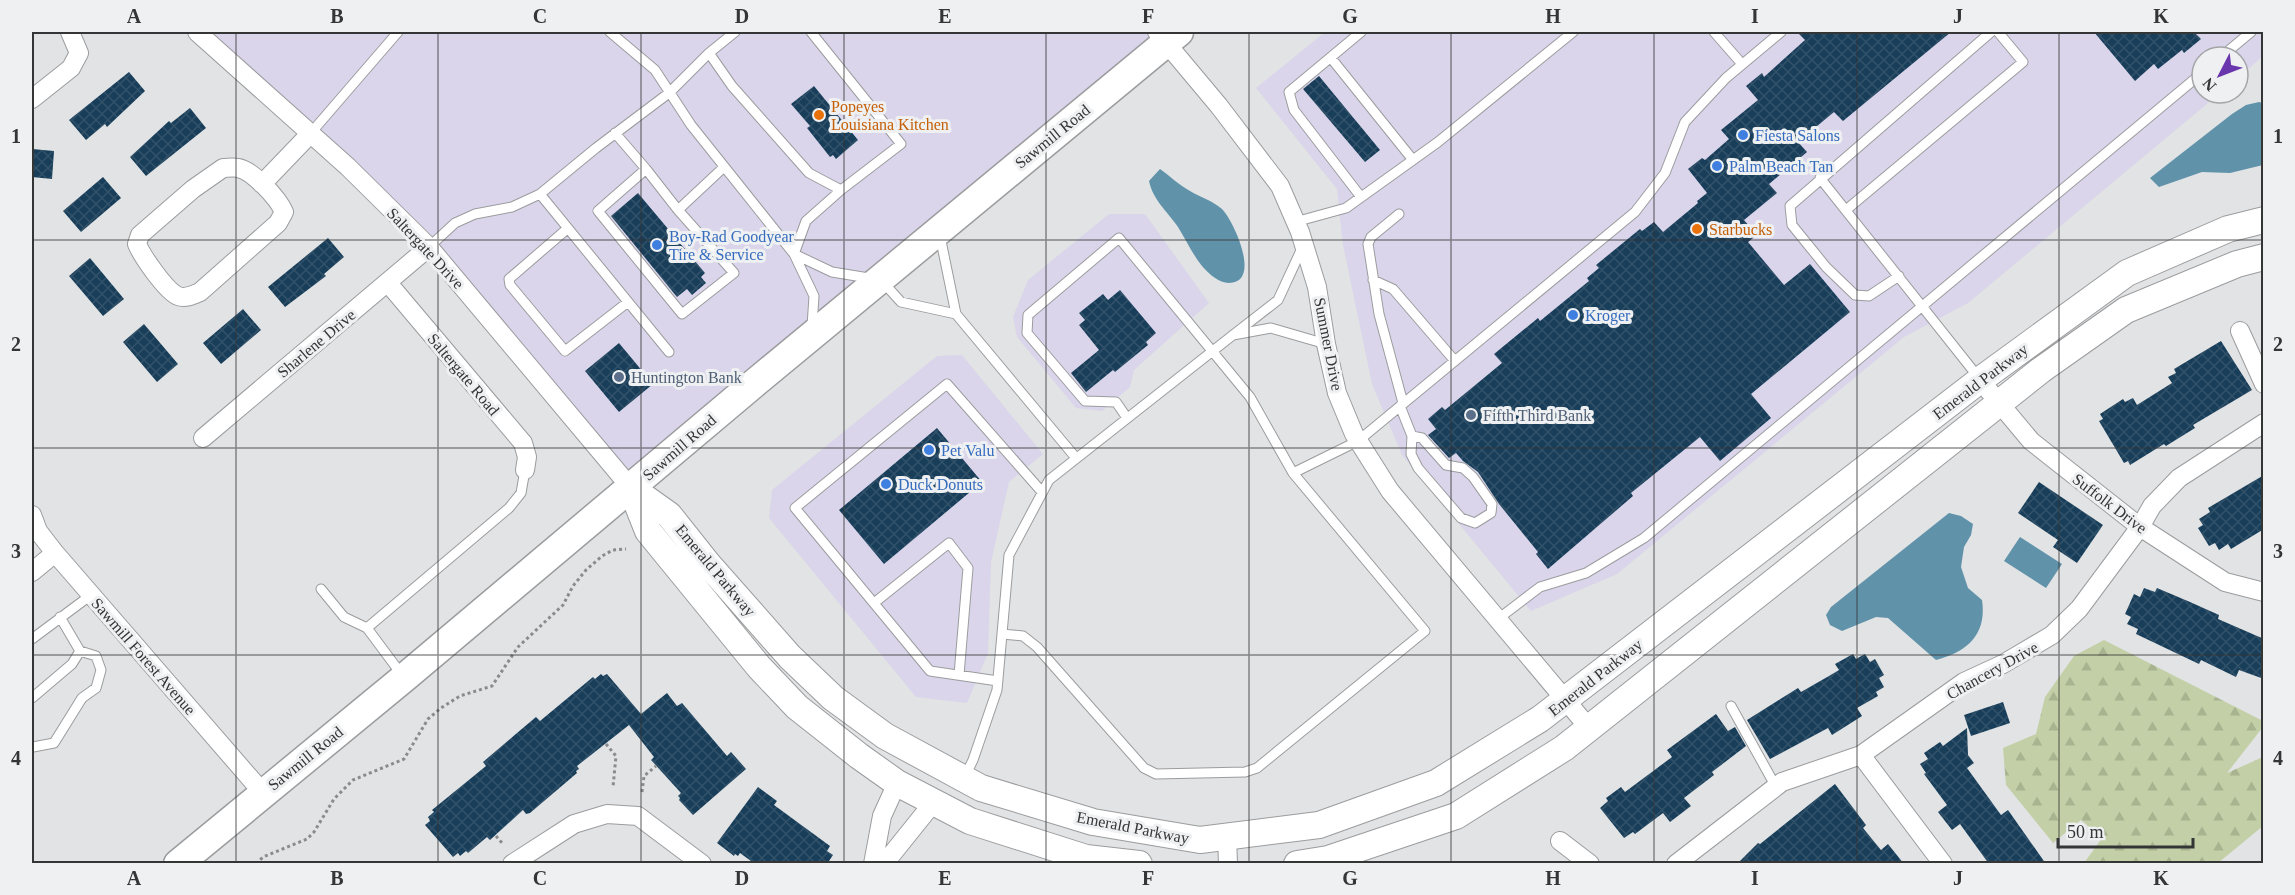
<svg xmlns="http://www.w3.org/2000/svg" width="2295" height="895" font-family="Georgia,serif">
	<style>
		.commercial { fill: #dad5eb }
		.forest { fill: url(#forest-firs) }
		.water { fill: #6092aa }
		.building { fill: url(#building-cross-hatch) }
		.lines { fill: none; stroke-linecap: round; stroke-linejoin: round }
		.lane-casing { stroke: #9b9c9e; stroke-width: 11 }
		.street-casing { stroke: #9b9c9e; stroke-width: 20 }
		.secondary-casing { stroke: #9b9c9e; stroke-width: 28 }
		.primary-casing { stroke: #9b9c9e; stroke-width: 31 }
		.path { stroke: #8a8b8c; stroke-width: 3; stroke-dasharray: 3 3; stroke-linecap: butt }
		.lane { stroke: #fff; stroke-width: 9 }
		.street { stroke: #fff; stroke-width: 18 }
		.secondary { stroke: #fff; stroke-width: 26 }
		.primary { stroke: #fff; stroke-width: 28 }
		.grid { fill: none; stroke: #343535; stroke-width: 1.5; stroke-opacity: 0.55 }
		.food-dot { fill: #e8710a; stroke: #eef0f1; stroke-width: 2 }
		.shop-dot { fill: #3f7fe0; stroke: #eef0f1; stroke-width: 2 }
		.service-dot { fill: #5c6f8a; stroke: #eef0f1; stroke-width: 2 }
		.labels { text-anchor: middle; stroke-width: 6; stroke-linejoin: round; paint-order: stroke }
		.food-label { font-size: 16px; fill: #c56008; stroke: #eef0f1; text-anchor: start }
		.shop-label { font-size: 16px; fill: #366cbe; stroke: #eef0f1; text-anchor: start }
		.street-label { font-size: 16px; fill: #343535; stroke: #eef0f1 }
		.service-label { font-size: 16px; fill: #4e5e75; stroke: #eef0f1; text-anchor: start }
		.neatline { fill: none; stroke: #343535; stroke-width: 2 }
		.grid-label { font-size: 20px; text-anchor: middle; font-weight: bold; fill: #343535 }
	</style>
	<defs>
		<pattern id="forest-firs" width="22" height="20" patternUnits="userSpaceOnUse" patternTransform="scale(1.5)"><rect width="22" height="20" fill="#c3d0a7"/><path d="M5 1l3.5 6h-7zM16 11l3.5 6h-7z" fill="#a8b390"/></pattern>
		<pattern id="building-cross-hatch" width="8" height="8" patternUnits="userSpaceOnUse" patternTransform="scale(1.5)"><rect width="8" height="8" fill="#193e5a"/><path d="M0 0l8 8M0 8l8-8" fill="none" stroke="#32526a"/></pattern>
	</defs>
	<rect width="100%" height="100%" fill="#e1e3e4"/>
	<path class="commercial" d="M 197,32 L 1179,32 L 631,488 L 429,247 Z
		M 1325,32 L 2263,32 L 2263,56 L 2238,78 L 2238,57 L 2202,57 L 2202,93 L 2220,93 L 1968,303 L 1904,337 L 1617,574 L 1531,611 L 1402,455 L 1372,384 L 1343,245 L 1337,189 L 1256,88 Z
		M 1109,214 L 1145,214 L 1209,303 L 1134,370 L 1130,387 L 1102,411 L 1076,408 L 1017,337 L 1013,317 L 1028,280 Z
		M 962,355 L 1043,454 L 1009,482 L 991,562 L 988,653 L 967,703 L 916,697 L 769,518 L 772,490 L 937,356 Z"/>
	<path class="forest" d="M 2104,640 L 2263,721 L 2263,727 L 2227,773 L 2263,757 L 2263,826 L 2218,863 L 2084,863 L 2102,838 L 2081,820 L 2053,843 L 2006,785 L 2003,748 L 2036,734 L 2045,697 L 2074,656 Z"/>
	<path class="water" d="M 2259,102 L 2263,103 L 2263,165 L 2230,173 L 2202,172 L 2159,187 L 2150,178 L 2232,114 L 2246,105 Z
		M 1160,169 C 1170,176 1179,185 1190,191 C 1200,197 1213,201 1222,209 C 1234,221 1262,283 1229,283 C 1219,283 1209,274 1202,266 C 1193,255 1186,240 1178,227 C 1167,211 1153,200 1149,181 Z
		M 1949,513 L 1961,516 L 1973,524 L 1971,535 L 1964,547 L 1961,567 L 1968,588 L 1982,600 C 1987,634 1968,652 1936,660 L 1888,618 L 1876,617 L 1842,631 L 1830,625 L 1826,615 L 1831,607 Z
		M 2020,537 L 2062,564 L 2046,588 L 2004,561 Z"/>
	<path class="building" d="M 1797,32 L 1951,32 L 1843,121 L 1834,112 L 1798,142 L 1807,152 L 1769,184 L 1777,193 L 1744,220 L 1757,235 L 1748,242 L 1784,285 L 1810,264 L 1850,312 L 1751,394 L 1771,418 L 1720,461 L 1700,437 L 1631,493 L 1633,496 L 1548,569 L 1536,554 L 1538,552 L 1499,504 L 1478,472 L 1463,461 L 1456,453 L 1449,458 L 1428,435 L 1436,429 L 1428,419 L 1442,407 L 1445,410 L 1502,363 L 1494,354 L 1538,318 L 1540,321 L 1589,281 L 1587,278 L 1599,268 L 1596,265 L 1640,229 L 1642,231 L 1654,222 L 1663,232 L 1698,203 L 1697,201 L 1707,193 L 1688,169 L 1702,158 L 1705,160 L 1729,139 L 1721,130 L 1758,100 L 1746,86 L 1762,73 L 1764,77 L 1805,40 Z
		M 2094,32 L 2194,32 L 2201,39 L 2184,53 L 2182,50 L 2158,69 L 2154,64 L 2135,81 Z
		M 129,72 L 145,91 L 107,127 L 105,124 L 86,140 L 69,120 Z
		M 1319,76 L 1380,150 L 1365,162 L 1303,89 Z
		M 814,86 L 858,140 L 836,159 L 833,155 L 830,157 L 807,128 L 810,126 L 791,104 Z
		M 190,108 L 206,128 L 146,176 L 130,157 L 169,121 L 171,123 Z
		M 32,149 L 54,151 L 52,179 L 32,177 Z
		M 103,177 L 121,198 L 81,232 L 63,211 Z
		M 638,193 L 705,273 L 701,277 L 706,283 L 692,295 L 687,289 L 677,297 L 611,216 Z
		M 328,238 L 344,257 L 324,274 L 326,276 L 285,307 L 268,287 Z
		M 90,258 L 124,299 L 103,316 L 69,276 Z
		M 1120,290 L 1156,333 L 1146,342 L 1148,345 L 1115,372 L 1113,370 L 1086,392 L 1071,373 L 1099,350 L 1079,325 L 1085,320 L 1079,313 L 1103,294 L 1108,300 Z
		M 243,309 L 261,330 L 221,364 L 203,343 Z
		M 144,324 L 178,364 L 157,382 L 123,342 Z
		M 2221,341 L 2252,390 L 2193,425 L 2195,428 L 2166,446 L 2164,444 L 2130,465 L 2128,461 L 2124,463 L 2099,421 L 2103,419 L 2100,414 L 2123,399 L 2125,402 L 2133,398 L 2137,405 L 2172,383 L 2168,377 L 2176,373 L 2174,369 Z
		M 619,343 L 653,384 L 619,412 L 585,371 Z
		M 937,428 L 982,482 L 884,564 L 839,510 Z
		M 2264,475 L 2264,529 L 2231,549 L 2228,544 L 2219,550 L 2215,543 L 2209,546 L 2198,528 L 2203,525 L 2199,519 L 2210,512 L 2208,508 Z
		M 2039,482 L 2103,525 L 2077,563 L 2053,547 L 2058,540 L 2018,513 Z
		M 2144,588 L 2155,592 L 2157,588 L 2190,602 L 2219,615 L 2218,619 L 2264,639 L 2264,679 L 2239,670 L 2236,677 L 2201,660 L 2199,664 L 2136,634 L 2138,629 L 2127,624 L 2131,617 L 2125,614 L 2134,594 L 2140,597 Z
		M 1853,654 L 1856,659 L 1865,654 L 1870,662 L 1875,659 L 1884,675 L 1879,678 L 1884,687 L 1876,692 L 1878,696 L 1857,708 L 1862,716 L 1832,735 L 1828,728 L 1770,759 L 1747,720 L 1798,688 L 1801,692 L 1829,676 L 1839,670 L 1835,664 Z
		M 601,674 L 603,676 L 607,674 L 641,714 L 667,693 L 677,706 L 682,703 L 727,756 L 731,752 L 746,769 L 693,815 L 679,800 L 680,798 L 678,796 L 681,793 L 651,760 L 654,757 L 629,725 L 577,766 L 579,769 L 576,771 L 577,773 L 530,813 L 526,814 L 523,810 L 490,840 L 487,837 L 468,853 L 466,851 L 460,856 L 458,853 L 453,857 L 425,825 L 430,821 L 428,817 L 434,812 L 432,810 L 486,766 L 483,762 L 517,733 L 536,717 L 540,721 L 593,677 L 595,679 Z
		M 2003,702 L 2010,723 L 1971,736 L 1964,715 Z
		M 1716,714 L 1728,731 L 1735,727 L 1746,746 L 1712,772 L 1714,775 L 1684,798 L 1691,806 L 1670,822 L 1663,813 L 1635,834 L 1633,832 L 1624,838 L 1600,808 L 1608,801 L 1606,798 L 1621,787 L 1625,792 L 1672,757 L 1667,750 Z
		M 1967,728 L 1968,755 L 1974,763 L 1967,768 L 2001,815 L 2008,810 L 2046,864 L 1989,864 L 1960,824 L 1952,830 L 1938,812 L 1947,805 L 1924,774 L 1926,773 L 1920,764 L 1928,759 L 1924,753 L 1940,742 L 1943,746 Z
		M 1835,784 L 1866,825 L 1863,828 L 1881,850 L 1888,844 L 1904,864 L 1737,864 L 1758,843 L 1760,844 Z
		M 758,787 L 777,801 L 774,805 L 830,846 L 827,851 L 833,855 L 827,864 L 755,864 L 740,853 L 738,856 L 735,854 L 734,856 L 717,843 Z"/>
	<g class="lines">
		<defs>
			<path id="lane" d="M 610,32 L 655,70 L 691,125 L 794,254 L 814,296 L 812,326
				M 1714,32 L 1742,64
				M 709,53 L 732,86 L 809,173 L 841,190 L 901,144 L 811,32
				M 2221,57 L 2251,32
				M 1331,58 L 1413,160
				M 615,133 L 646,169
				M 310,134 L 398,32
				M 1820,178 L 1979,378
				M 540,194 L 669,352
				M 1361,197 L 1294,110 L 1289,92 L 1361,32
				M 678,210 L 646,169 L 598,211 L 682,314 L 734,273 L 678,210 L 724,167
				M 1846,210 L 2023,62 L 1998,32
				M 1399,214 L 1371,237 L 1368,244 L 1379,314 L 1403,403
				M 1295,222 L 1346,208 L 1438,142 L 1573,32
				M 567,229 L 509,279 L 510,285 L 565,351 L 628,302
				M 940,236 L 956,314 L 1076,458
				M 1303,246 L 1278,300 L 1233,335 L 1271,328 L 1326,344
				M 429,247 L 455,223 L 475,214 L 512,207 L 540,194 L 596,148 L 669,93 L 709,53 L 735,32
				M 794,254 L 832,272 L 881,280 L 901,302 L 956,314
				M 794,254 L 806,221 L 841,190
				M 1899,276 L 1869,296 L 1855,295 L 1826,267 L 1792,225 L 1790,206 L 1991,32
				M 1373,280 L 1393,289 L 1455,361
				M 1400,406 L 1412,436 L 1411,454 L 1418,468 L 1461,518 L 1475,523 L 1491,513 L 1492,504 L 1473,477 L 1463,468 L 1446,465 L 1422,438 L 1412,436
				M 1127,418 L 1116,402 L 1085,401 L 1027,333 L 1028,315 L 1119,238 L 1250,397 L 1293,473 L 1358,441 L 1635,212 L 1665,173 L 1685,122 L 1726,78 L 1781,32
				M 321,589 L 344,617 L 367,628
				M 874,603 L 949,543 L 968,568 L 959,675
				M 1498,619 L 1540,587 L 1586,573 L 1644,538 L 2202,73
				M 1002,634 L 1023,636 L 1037,647 L 1144,768 L 1156,774 L 1245,772 L 1257,768 L 1425,631 L 1293,473
				M 32,639 L 91,595
				M 402,675 L 367,628 L 509,508 L 521,493 L 525,470
				M 998,681 L 930,671 L 795,508 L 947,384 L 1042,492
				M 32,698 L 72,664 L 80,651 L 60,617
				M 1731,706 L 1776,787
				M 32,746 L 33,747 L 54,743 L 82,698 L 96,688 L 101,670 L 96,656 L 80,651
				M 964,778 L 973,760 L 997,690 L 1009,555 L 1049,480 L 1233,335"/>
			<path id="street" d="M 197,32 L 348,167 L 429,247 L 631,488
				M 1157,32 L 1219,106 L 1280,186 L 1300,232 L 1317,287 L 1326,344 L 1337,393 L 1354,434 L 1390,491 L 1589,728
				M 32,99 L 71,68 L 79,53 L 70,32
				M 223,168 C 227,168 233,167 238,168 C 252,170 278,198 284,212 L 278,223 L 200,292 C 193,295 186,299 178,296 C 166,291 142,256 137,244 L 140,235 L 193,189 Z
				M 262,184 L 310,134
				M 388,283 L 523,443 L 527,457 L 525,470
				M 2240,331 L 2264,384
				M 1980,380 L 2031,441 L 2140,527 L 2225,582 L 2264,592
				M 203,438 L 429,247
				M 32,515 L 38,531 L 55,553 L 263,793
				M 32,572 L 55,553
				M 1861,755 L 1943,864
				M 1227,837 L 1228,864
				M 1560,841 L 1590,864
				M 512,864 L 574,824 L 607,814 L 638,816 L 702,864
				M 873,864 L 882,816 L 897,783
				M 884,864 L 933,803
				M 1676,864 L 1782,782 L 1861,755 L 1964,682 L 2003,664 L 2052,635 L 2079,609 L 2140,527 L 2152,506 L 2179,478 L 2264,423"/>
			<path id="secondary" d="M 631,488 L 669,515 L 708,564 L 790,657 L 833,698 L 885,736 L 981,788 L 1093,822 L 1200,840 L 1319,825 L 1436,783 L 1540,719 L 1980,380 L 2127,273 L 2228,229 L 2264,220
				M 631,488 L 648,531 L 759,667 L 797,707 L 859,756 L 897,783 L 970,821 L 1086,858 L 1139,864
				M 1297,864 L 1328,859 L 1456,816 L 1564,748 L 2041,370 L 2126,310 L 2237,264 L 2264,257"/>
			<path id="primary" d="M 178,864 L 404,678 L 757,381 L 1179,32"/>
		</defs>
		<use href="#lane" class="lane-casing"/>
		<use href="#street" class="street-casing"/>
		<use href="#secondary" class="secondary-casing"/>
		<use href="#primary" class="primary-casing"/>
		<path class="path" d="M 606,744 L 616,756 L 613,787
			M 642,792 L 644,776 L 656,766
			M 496,836 L 502,843
			M 256,864 L 263,857 L 307,839 L 314,832 L 334,799 L 353,780 L 404,759 L 428,719 L 441,708 L 460,696 L 492,686 L 518,647 L 563,605 L 573,586 L 586,570 L 602,556 L 613,550 L 626,549"/>
		<use href="#lane" class="lane"/>
		<use href="#street" class="street"/>
		<use href="#secondary" class="secondary"/>
		<use href="#primary" class="primary"/>
	</g>
	<path class="grid" d="M 236,32 L 236,864M 438,32 L 438,864M 641,32 L 641,864M 844,32 L 844,864M 1046,32 L 1046,864M 1249,32 L 1249,864M 1451,32 L 1451,864M 1654,32 L 1654,864M 1857,32 L 1857,864M 2059,32 L 2059,864M 32,240 L 2264,240M 32,448 L 2264,448M 32,655 L 2264,655"/>
	<g class="food-dot">
		<circle cx="819" cy="115" r="6"/>
		<circle cx="1697" cy="229" r="6"/>
	</g>
	<g class="shop-dot">
		<circle cx="1743" cy="135" r="6"/>
		<circle cx="1717" cy="166" r="6"/>
		<circle cx="657" cy="245" r="6"/>
		<circle cx="1573" cy="315" r="6"/>
		<circle cx="929" cy="450" r="6"/>
		<circle cx="886" cy="484" r="6"/>
	</g>
	<g class="service-dot">
		<circle cx="619" cy="377" r="6"/>
		<circle cx="1471" cy="415" r="6"/>
	</g>
	<g class="labels">
		<g class="food-label">
			<text x="831" y="112">Popeyes<tspan x="831" dy="18">Louisiana Kitchen</tspan></text>
			<text x="1709" y="235">Starbucks</text>
		</g>
		<g class="shop-label">
			<text x="1755" y="141">Fiesta Salons</text>
			<text x="1729" y="172">Palm Beach Tan</text>
			<text x="669" y="242">Boy-Rad Goodyear<tspan x="669" dy="18">Tire &amp; Service</tspan></text>
			<text x="1585" y="321">Kroger</text>
			<text x="941" y="456">Pet Valu</text>
			<text x="898" y="490">Duck Donuts</text>
		</g>
		<g class="street-label">
			<text transform="translate(1052 136) rotate(-39)" y="6">Sawmill Road</text>
			<text transform="translate(426 248) rotate(47)" y="6">Saltergate Drive</text>
			<text transform="translate(316 343) rotate(-40)" y="6">Sharlene Drive</text>
			<text transform="translate(1329 344) rotate(79)" y="6">Summer Drive</text>
			<text transform="translate(464 374) rotate(50)" y="6">Saltergate Road</text>
			<text transform="translate(1980 381) rotate(-37)" y="6">Emerald Parkway</text>
			<text transform="translate(679 447) rotate(-41)" y="6">Sawmill Road</text>
			<text transform="translate(2110 503) rotate(37)" y="6">Suffolk Drive</text>
			<text transform="translate(716 570) rotate(50)" y="6">Emerald Parkway</text>
			<text transform="translate(144 656) rotate(49)" y="6">Sawmill Forest Avenue</text>
			<text transform="translate(1992 670) rotate(-29)" y="6">Chancery Drive</text>
			<text transform="translate(1595 677) rotate(-38)" y="6">Emerald Parkway</text>
			<text transform="translate(305 758) rotate(-39)" y="6">Sawmill Road</text>
			<text transform="translate(1133 827) rotate(11)" y="6">Emerald Parkway</text>
		</g>
		<g class="service-label">
			<text x="631" y="383">Huntington Bank</text>
			<text x="1483" y="421">Fifth Third Bank</text>
		</g>
	</g>
	<rect width="2295" height="895" fill="none" stroke="#eef0f1" stroke-width="66"/>
	<g transform="translate(2220 75) rotate(228)"><circle r="28" fill="#eef0f1" stroke="#a4a5a6" stroke-width="1.5"/>
	<path d="M0-4.5L10 22L0 15L-10 22Z" fill="#6936ad"/>
	<text y="-9" font-size="16" font-weight="bold" text-anchor="middle" fill="#343535">N</text>
	</g>
	<path d="M2058 838v9h135v-9" fill="none" stroke="#343535" stroke-width="3"/>
	<text x="2067" y="838" font-size="18" fill="#343535" stroke="#eef0f1" stroke-width="4.5" paint-order="stroke">50 m</text>
	<rect x="33" y="33" width="2229" height="829" class="neatline"/>
	<g class="grid-label">
		<text x="134" y="23">A</text>
		<text x="337" y="23">B</text>
		<text x="540" y="23">C</text>
		<text x="742" y="23">D</text>
		<text x="945" y="23">E</text>
		<text x="1148" y="23">F</text>
		<text x="1350" y="23">G</text>
		<text x="1553" y="23">H</text>
		<text x="1755" y="23">I</text>
		<text x="1958" y="23">J</text>
		<text x="2161" y="23">K</text>
		<text x="16" y="143">1</text>
		<text x="2278" y="143">1</text>
		<text x="16" y="351">2</text>
		<text x="2278" y="351">2</text>
		<text x="16" y="558">3</text>
		<text x="2278" y="558">3</text>
		<text x="16" y="765">4</text>
		<text x="2278" y="765">4</text>
		<text x="134" y="885">A</text>
		<text x="337" y="885">B</text>
		<text x="540" y="885">C</text>
		<text x="742" y="885">D</text>
		<text x="945" y="885">E</text>
		<text x="1148" y="885">F</text>
		<text x="1350" y="885">G</text>
		<text x="1553" y="885">H</text>
		<text x="1755" y="885">I</text>
		<text x="1958" y="885">J</text>
		<text x="2161" y="885">K</text>
	</g>
</svg>
